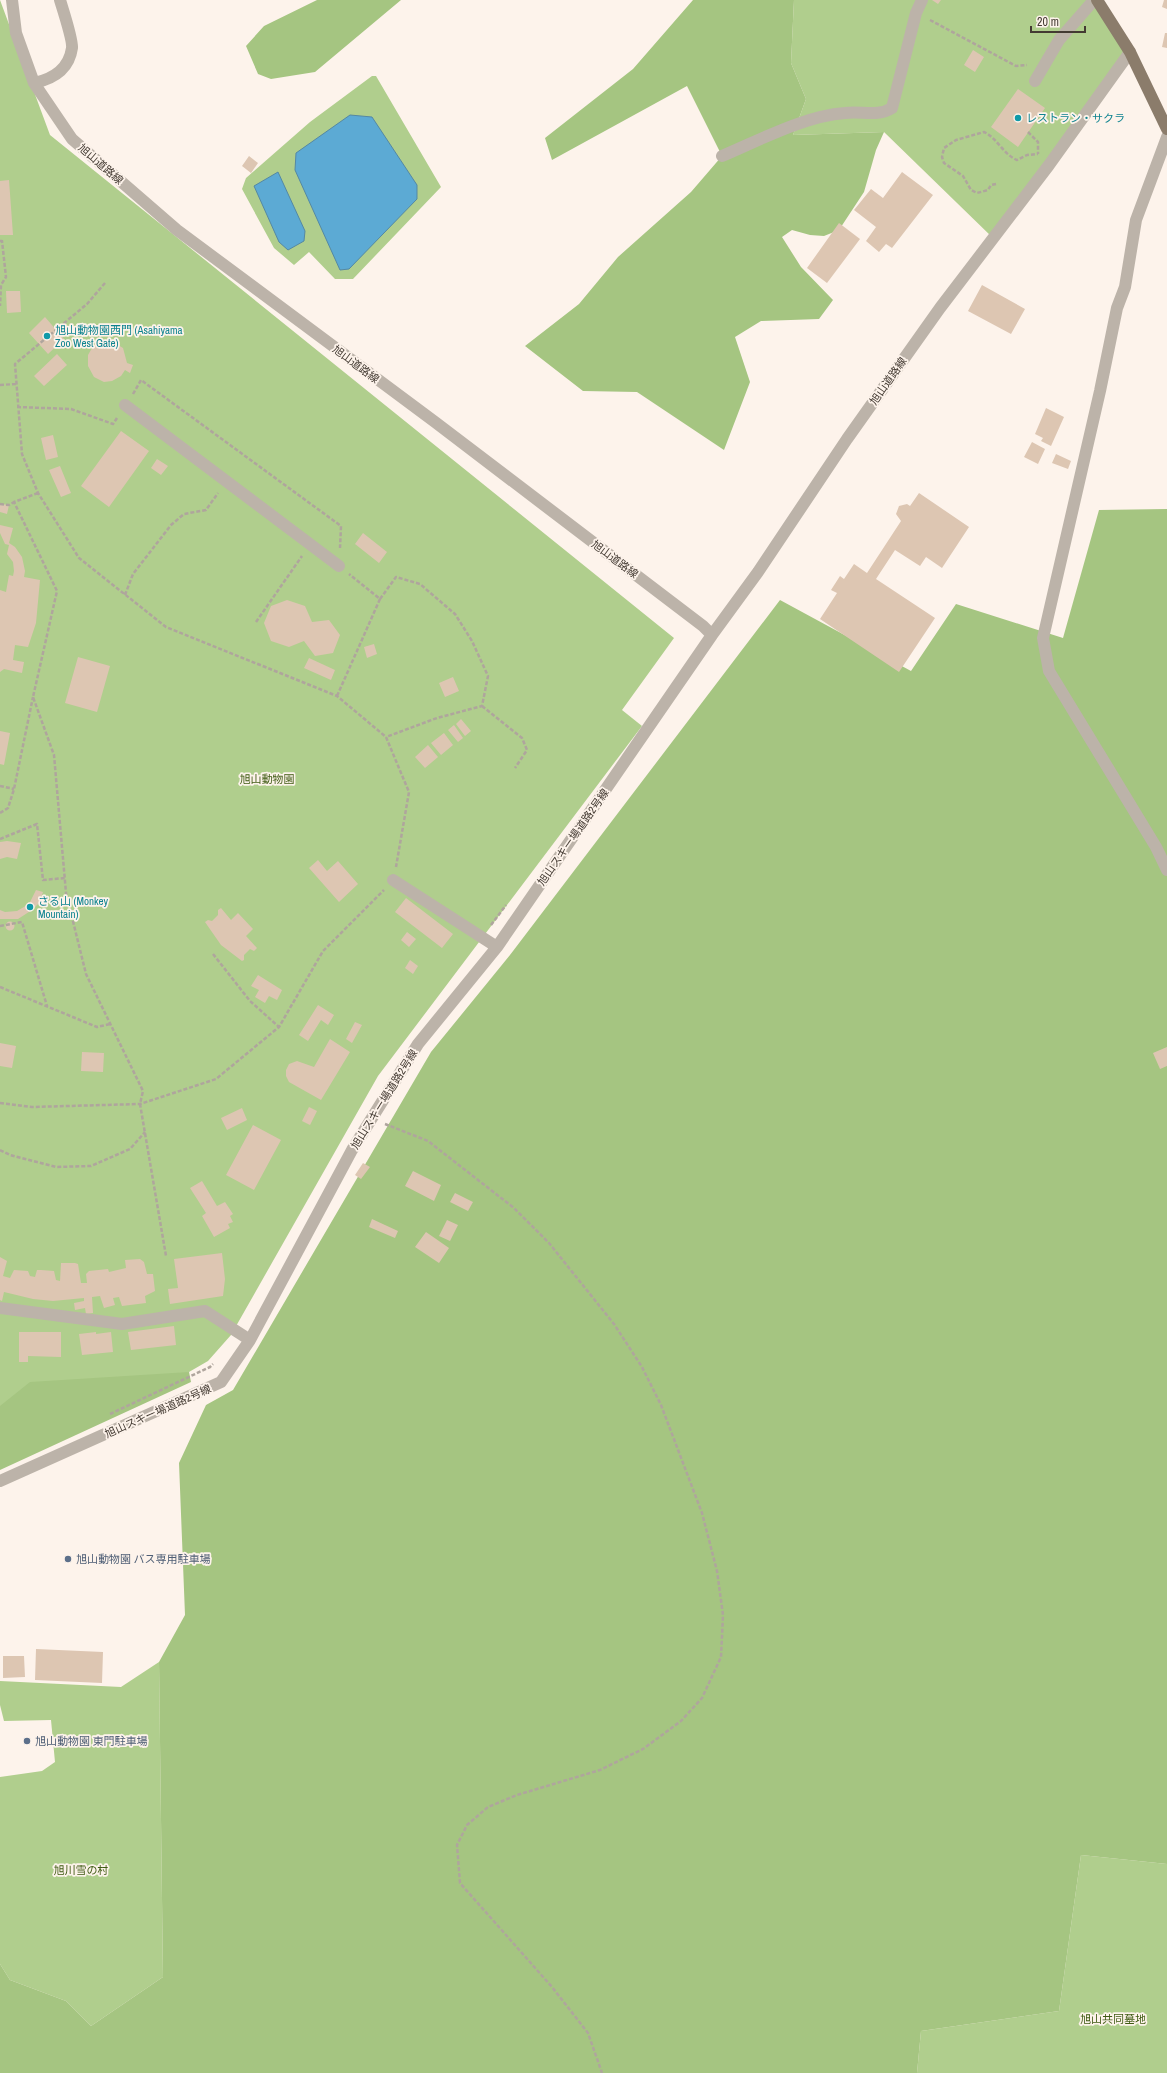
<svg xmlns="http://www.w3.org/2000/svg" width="1167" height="2073" font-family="'Archivo Narrow','Noto Sans JP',sans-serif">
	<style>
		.green { fill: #b0ce8d }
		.forest { fill: #a5c581 }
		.water { fill: #5caad4; stroke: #5488a3 }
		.building { fill: #ddc6b2 }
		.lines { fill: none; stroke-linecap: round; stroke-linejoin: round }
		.path { stroke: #afa59d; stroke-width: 2.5; stroke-dasharray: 4 2; stroke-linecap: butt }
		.minor { stroke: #bcb3a9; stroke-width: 12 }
		.major { stroke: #8b7c6b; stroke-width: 12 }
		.culture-dot { fill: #0f9aa8; stroke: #fdf3eb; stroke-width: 1.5 }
		.service-dot { fill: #5c6f8a; stroke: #fdf3eb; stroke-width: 1.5 }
		.labels { text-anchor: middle; stroke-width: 3.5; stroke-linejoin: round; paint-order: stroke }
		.culture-label { font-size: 11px; fill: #0d838f; stroke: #fdf3eb; text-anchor: start }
		.street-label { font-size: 11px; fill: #433a32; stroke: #fdf3eb }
		.park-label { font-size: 11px; fill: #3e5a12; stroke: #fdf3eb }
		.service-label { font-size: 11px; fill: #4e5e75; stroke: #fdf3eb; text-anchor: start }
	</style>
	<rect width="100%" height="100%" fill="#fdf3eb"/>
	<path class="green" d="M 0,0 L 50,135 L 674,638 L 622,710 L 642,726 L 378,1076 L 231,1335 L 208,1361 L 189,1372 L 0,1459 Z
		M 794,0 L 1097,0 L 1130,52 L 993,238 L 884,132 L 793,135 L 806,99 L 791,63 Z
		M 372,76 L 376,76 L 441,187 L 353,279 L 335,279 L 309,252 L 294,265 L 274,248 L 242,189 L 246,178 L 310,122 Z
		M 159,1662 L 163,1977 L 91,2026 L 66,2001 L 10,1980 L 0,1964 L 0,1777 L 42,1771 L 55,1762 L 51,1720 L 4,1721 L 0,1705 L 0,1681 L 121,1687 Z
		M 1081,1855 L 1167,1864 L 1167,2073 L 917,2073 L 921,2031 L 1059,2011 Z"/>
	<path class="forest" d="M 317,0 L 401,0 L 315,72 L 271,79 L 258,74 L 246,46 L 264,26 Z
		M 693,0 L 794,0 L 791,63 L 806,99 L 793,135 L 884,132 L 876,150 L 864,192 L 839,230 L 824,236 L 810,235 L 792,230 L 782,237 L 801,267 L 833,300 L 819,319 L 761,321 L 735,337 L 750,382 L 724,450 L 637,392 L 583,391 L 525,346 L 579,304 L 618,257 L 691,192 L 722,156 L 687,86 L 552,160 L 545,138 L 633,69 Z
		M 1167,509 L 1167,1864 L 1081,1855 L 1059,2011 L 921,2031 L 917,2073 L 0,2073 L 0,1964 L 10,1980 L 66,2001 L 91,2026 L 163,1977 L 159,1662 L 185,1615 L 179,1463 L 206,1405 L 233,1390 L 431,1052 L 510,955 L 780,600 L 911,671 L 956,604 L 1063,638 L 1099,510 Z
		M 189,1372 L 191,1382 L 0,1470 L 0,1406 L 30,1382 Z"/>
	<path class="water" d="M 350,115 L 372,117 L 417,185 L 417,199 L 349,269 L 340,270 L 295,170 L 296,153 Z
		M 278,172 L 305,231 L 304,241 L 288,250 L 279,242 L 254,186 Z"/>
	<path class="building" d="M 932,0 L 941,0 L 938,4 Z
		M 1164,0 L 1167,0 L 1167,9 L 1162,7 Z
		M 1165,33 L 1167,33 L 1167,48 L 1162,47 Z
		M 973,50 L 984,57 L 975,72 L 964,65 Z
		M 1018,89 L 1045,108 L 1018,147 L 991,127 Z
		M 249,156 L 258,163 L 251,173 L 242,166 Z
		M 902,172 L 933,195 L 892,248 L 886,244 L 879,252 L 866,241 L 876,227 L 854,210 L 871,189 L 883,198 Z
		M 9,180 L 13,235 L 0,235 L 0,181 Z
		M 839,223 L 860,239 L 827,283 L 807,268 Z
		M 982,285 L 1025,309 L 1011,334 L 968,311 Z
		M 6,291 L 20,291 L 21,312 L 7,313 Z
		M 45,317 L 64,339 L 48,354 L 29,333 Z
		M 106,342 L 113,342 L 123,348 L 127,363 L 133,365 L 130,373 L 125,370 L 121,376 L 112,381 L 104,382 L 94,377 L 88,366 L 88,355 L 92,348 L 96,344 Z
		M 57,354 L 67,365 L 44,386 L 34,376 Z
		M 1046,408 L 1064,417 L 1051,446 L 1041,441 L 1043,438 L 1035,434 Z
		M 121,431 L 149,451 L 109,507 L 81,486 Z
		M 53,435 L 58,457 L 46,460 L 41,438 Z
		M 1032,442 L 1045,449 L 1038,464 L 1024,457 Z
		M 1056,454 L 1071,461 L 1068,469 L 1052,463 Z
		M 157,459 L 168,466 L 161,475 L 151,468 Z
		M 60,466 L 71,493 L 61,497 L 49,470 Z
		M 919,493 L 969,527 L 942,568 L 926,557 L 920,566 L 895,550 L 876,579 L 935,618 L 899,672 L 820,619 L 837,593 L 831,590 L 840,576 L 844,579 L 854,564 L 867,573 L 901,521 L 896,514 L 899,506 L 907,504 L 910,506 Z
		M 0,504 L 9,505 L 7,514 L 0,512 Z
		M 0,525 L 13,528 L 9,543 L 15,547 L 22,557 L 25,571 L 24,577 L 40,580 L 36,623 L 28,647 L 15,645 L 13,660 L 24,662 L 22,673 L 4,669 L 0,672 L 0,590 L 6,592 L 9,575 L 13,576 L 14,571 L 13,562 L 7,554 L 9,545 L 5,544 L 0,533 Z
		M 363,533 L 387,552 L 379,563 L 355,544 Z
		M 287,600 L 305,606 L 312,622 L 329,620 L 340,635 L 333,653 L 315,656 L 304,641 L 289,647 L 271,641 L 264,623 L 271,606 Z
		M 374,644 L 377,654 L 367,658 L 364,647 Z
		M 78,657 L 110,666 L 97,712 L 65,703 Z
		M 309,658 L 335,670 L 331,680 L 304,668 Z
		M 453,677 L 459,691 L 445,697 L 439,683 Z
		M 461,719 L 471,731 L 465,736 L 456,724 Z
		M 454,725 L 463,738 L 458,742 L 448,730 Z
		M 0,731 L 10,733 L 4,765 L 0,764 Z
		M 444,733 L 453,745 L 441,755 L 431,743 Z
		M 428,745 L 438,757 L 425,768 L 415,757 Z
		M 7,841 L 21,843 L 17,859 L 7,857 L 0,859 L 0,842 Z
		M 318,860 L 327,871 L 338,861 L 358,884 L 339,902 L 309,868 Z
		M 36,890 L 43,892 L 39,903 L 32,910 L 18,919 L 0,919 L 0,910 L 5,912 L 17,911 L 29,904 Z
		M 406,898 L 453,934 L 442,948 L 395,912 Z
		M 221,908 L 231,920 L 238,913 L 253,929 L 246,936 L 257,948 L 254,951 L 250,949 L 244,955 L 244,960 L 242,961 L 221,945 L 205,922 L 208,920 L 212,921 L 218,915 L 218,910 Z
		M5.5 926a4.5 4.5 0 1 1 9 0a4.5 4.5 0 1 1-9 0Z
		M 407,932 L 416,939 L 409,947 L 401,940 Z
		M 410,960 L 418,966 L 413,974 L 405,968 Z
		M 258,975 L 282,990 L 277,1000 L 269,996 L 265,1003 L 255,997 L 259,990 L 251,986 Z
		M 318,1005 L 334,1015 L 328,1025 L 321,1020 L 308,1041 L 299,1035 Z
		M 355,1022 L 362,1025 L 352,1043 L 346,1039 Z
		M 330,1039 L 350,1052 L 321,1100 L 289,1082 L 286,1076 L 286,1070 L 289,1064 L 297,1061 L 314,1067 Z
		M 0,1043 L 16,1046 L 12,1068 L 0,1066 Z
		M 1167,1047 L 1167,1066 L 1160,1069 L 1153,1053 Z
		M 82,1052 L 104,1053 L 103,1072 L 81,1071 Z
		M 309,1107 L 317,1111 L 310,1125 L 302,1121 Z
		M 242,1108 L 247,1120 L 227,1130 L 221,1118 Z
		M 253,1125 L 281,1140 L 254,1190 L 226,1175 Z
		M 363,1163 L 370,1167 L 361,1179 L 355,1175 Z
		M 413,1171 L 441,1185 L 434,1201 L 405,1186 Z
		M 202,1181 L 217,1206 L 225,1202 L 233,1214 L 230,1216 L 233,1222 L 228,1224 L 230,1228 L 214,1237 L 202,1216 L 206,1213 L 190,1188 Z
		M 455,1193 L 473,1202 L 468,1211 L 450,1202 Z
		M 372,1219 L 398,1231 L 395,1238 L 369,1227 Z
		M 447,1220 L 458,1225 L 450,1241 L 439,1236 Z
		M 426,1232 L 449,1248 L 439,1263 L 415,1247 Z
		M 222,1253 L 225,1279 L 223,1296 L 170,1304 L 168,1289 L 178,1288 L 174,1259 Z
		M 0,1257 L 7,1261 L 3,1276 L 10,1278 L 14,1270 L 28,1271 L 30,1276 L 35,1277 L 37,1270 L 41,1270 L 54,1271 L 56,1280 L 60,1281 L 61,1263 L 75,1263 L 78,1264 L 81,1283 L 87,1283 L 86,1274 L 89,1271 L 108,1269 L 109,1272 L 126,1268 L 125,1260 L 140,1259 L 144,1262 L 147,1274 L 153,1274 L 155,1291 L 145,1296 L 146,1303 L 122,1306 L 119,1297 L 113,1298 L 115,1305 L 104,1308 L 100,1296 L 92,1297 L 93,1313 L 86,1314 L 85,1308 L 75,1310 L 74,1303 L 84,1301 L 84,1298 L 53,1301 L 33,1299 L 4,1292 L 2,1301 L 0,1300 Z
		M 174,1326 L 176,1345 L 131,1350 L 128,1332 Z
		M 19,1332 L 61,1332 L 61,1357 L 28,1356 L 28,1362 L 19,1362 Z
		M 96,1332 L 96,1334 L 111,1332 L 113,1352 L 82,1355 L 79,1334 Z
		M 36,1649 L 103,1652 L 102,1683 L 35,1680 Z
		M 3,1656 L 24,1656 L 25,1677 L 3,1678 Z"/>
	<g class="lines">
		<path class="path" d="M 930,20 L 1016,66 L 1027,65
			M 1028,132 L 1038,142 L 1038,154
			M 996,184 L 991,185 L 988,190 L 977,193 L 971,190 L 963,176 L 944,163 L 942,157 L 944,148 L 956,140 L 984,132 C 997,138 1003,154 1017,160 L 1027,155 L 1038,154
			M 0,241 L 2,241 L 6,277 L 1,285 L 0,306
			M 105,283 L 87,304 L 15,364 L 22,454 L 38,493 L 79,558 L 166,627 L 337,696 L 386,737 L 409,792 L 396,867
			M 0,385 L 16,384
			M 133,394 L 141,380 L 341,526 L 340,548
			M 17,407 L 71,409 L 113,424 L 117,418
			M 38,493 L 14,502 L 57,591 L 33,697 L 54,755 L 66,893 L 86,974 L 143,1091 L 140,1104 L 166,1256
			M 0,504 L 9,505 L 14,502
			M 125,595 L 133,574 L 171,525 L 184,514 L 206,510 L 218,493
			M 380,599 L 396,577 L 420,584 L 455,614 L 472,641 L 488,676 L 482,706 L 437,718 L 386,737
			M 256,622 L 302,556
			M 337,696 L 380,599 L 349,574
			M 482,706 L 522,738 L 527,750 L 515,768
			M 0,786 L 14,789
			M 0,813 L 8,808 L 14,789 L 33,697
			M 0,839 L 37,824 L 43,880 L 65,878
			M 491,925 L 506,905
			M 0,926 L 22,922 L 47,1006
			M 213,954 L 250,1001 L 279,1027
			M 0,987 L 97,1027 L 110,1024
			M 0,1103 L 32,1107 L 140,1104 L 216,1079 L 279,1027 L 323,951 L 384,890
			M 385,1124 L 428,1141 L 514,1208 L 549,1243 L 614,1324 L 642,1367 L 661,1405 L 702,1513 L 717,1571 L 723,1615 L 721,1657 L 702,1698 L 681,1721 L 643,1749 L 600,1770 L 517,1795 L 488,1807 L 467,1825 L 457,1845 L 460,1883 L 552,1987 L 588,2033 L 602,2073
			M 0,1150 L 10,1155 L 56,1167 L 91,1166 L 130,1149 L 145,1132
			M 110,1414 L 210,1367 L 213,1364"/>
		<path class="minor" d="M 12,0 L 16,33 L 34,83 L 72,139 L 177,230 L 435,422 L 703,626 L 712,635
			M 1035,81 L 1059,40 L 1094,0
			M 34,83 C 53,79 69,69 72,48 C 73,40 63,10 60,0
			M 1167,137 L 1136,220 L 1125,287 L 1117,308 L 1100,391 L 1043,638 L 1049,671 L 1156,847 L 1167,870
			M 722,156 C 760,140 804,116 845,113 C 862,111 878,117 892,108 L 916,13 L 922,0
			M 125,405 L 339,566
			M 393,880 L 497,947
			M 0,1308 L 122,1324 L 205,1311 L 250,1340
			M 0,1481 L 221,1382 L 250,1340 L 352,1150 L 418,1044 L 497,947 L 712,635 L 758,572 L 847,439 L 940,308 L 1049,165 L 1130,52"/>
		<path class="major" d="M 1097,0 L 1130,52 L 1167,129"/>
	</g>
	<g class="culture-dot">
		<circle cx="1018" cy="118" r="4"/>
		<circle cx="47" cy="336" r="4"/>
		<circle cx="30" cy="907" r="4"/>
	</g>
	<g class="service-dot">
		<circle cx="68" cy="1559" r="4"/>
		<circle cx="27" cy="1741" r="4"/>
	</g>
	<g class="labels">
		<g class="culture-label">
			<text x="1026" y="122">レストラン・サクラ</text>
			<text x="55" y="334">旭山動物園西門 (Asahiyama<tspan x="55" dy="13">Zoo West Gate)</tspan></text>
			<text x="38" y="905">さる山 (Monkey<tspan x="38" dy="13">Mountain)</tspan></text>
		</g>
		<g class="street-label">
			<text transform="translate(101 164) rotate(41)" y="4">旭山道路線</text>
			<text transform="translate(356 364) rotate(37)" y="4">旭山道路線</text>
			<text transform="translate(888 381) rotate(-55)" y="4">旭山道路線</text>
			<text transform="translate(615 559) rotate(37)" y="4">旭山道路線</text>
			<text transform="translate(573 837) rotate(-55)" y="4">旭山スキー場道路2号線</text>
			<text transform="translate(384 1099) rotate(-58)" y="4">旭山スキー場道路2号線</text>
			<text transform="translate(158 1411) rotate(-24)" y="4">旭山スキー場道路2号線</text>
		</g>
		<g class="park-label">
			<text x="267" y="783">旭山動物園</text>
			<text x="81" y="1874">旭川雪の村</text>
			<text x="1113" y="2023">旭山共同墓地</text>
		</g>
		<g class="service-label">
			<text x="76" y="1563">旭山動物園 バス専用駐車場</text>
			<text x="35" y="1745">旭山動物園 東門駐車場</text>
		</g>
	</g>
	<path d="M1031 26v6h54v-6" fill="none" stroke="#433a32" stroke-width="2"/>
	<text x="1037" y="26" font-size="12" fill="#433a32" stroke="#fdf3eb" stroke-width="3" paint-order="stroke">20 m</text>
</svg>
